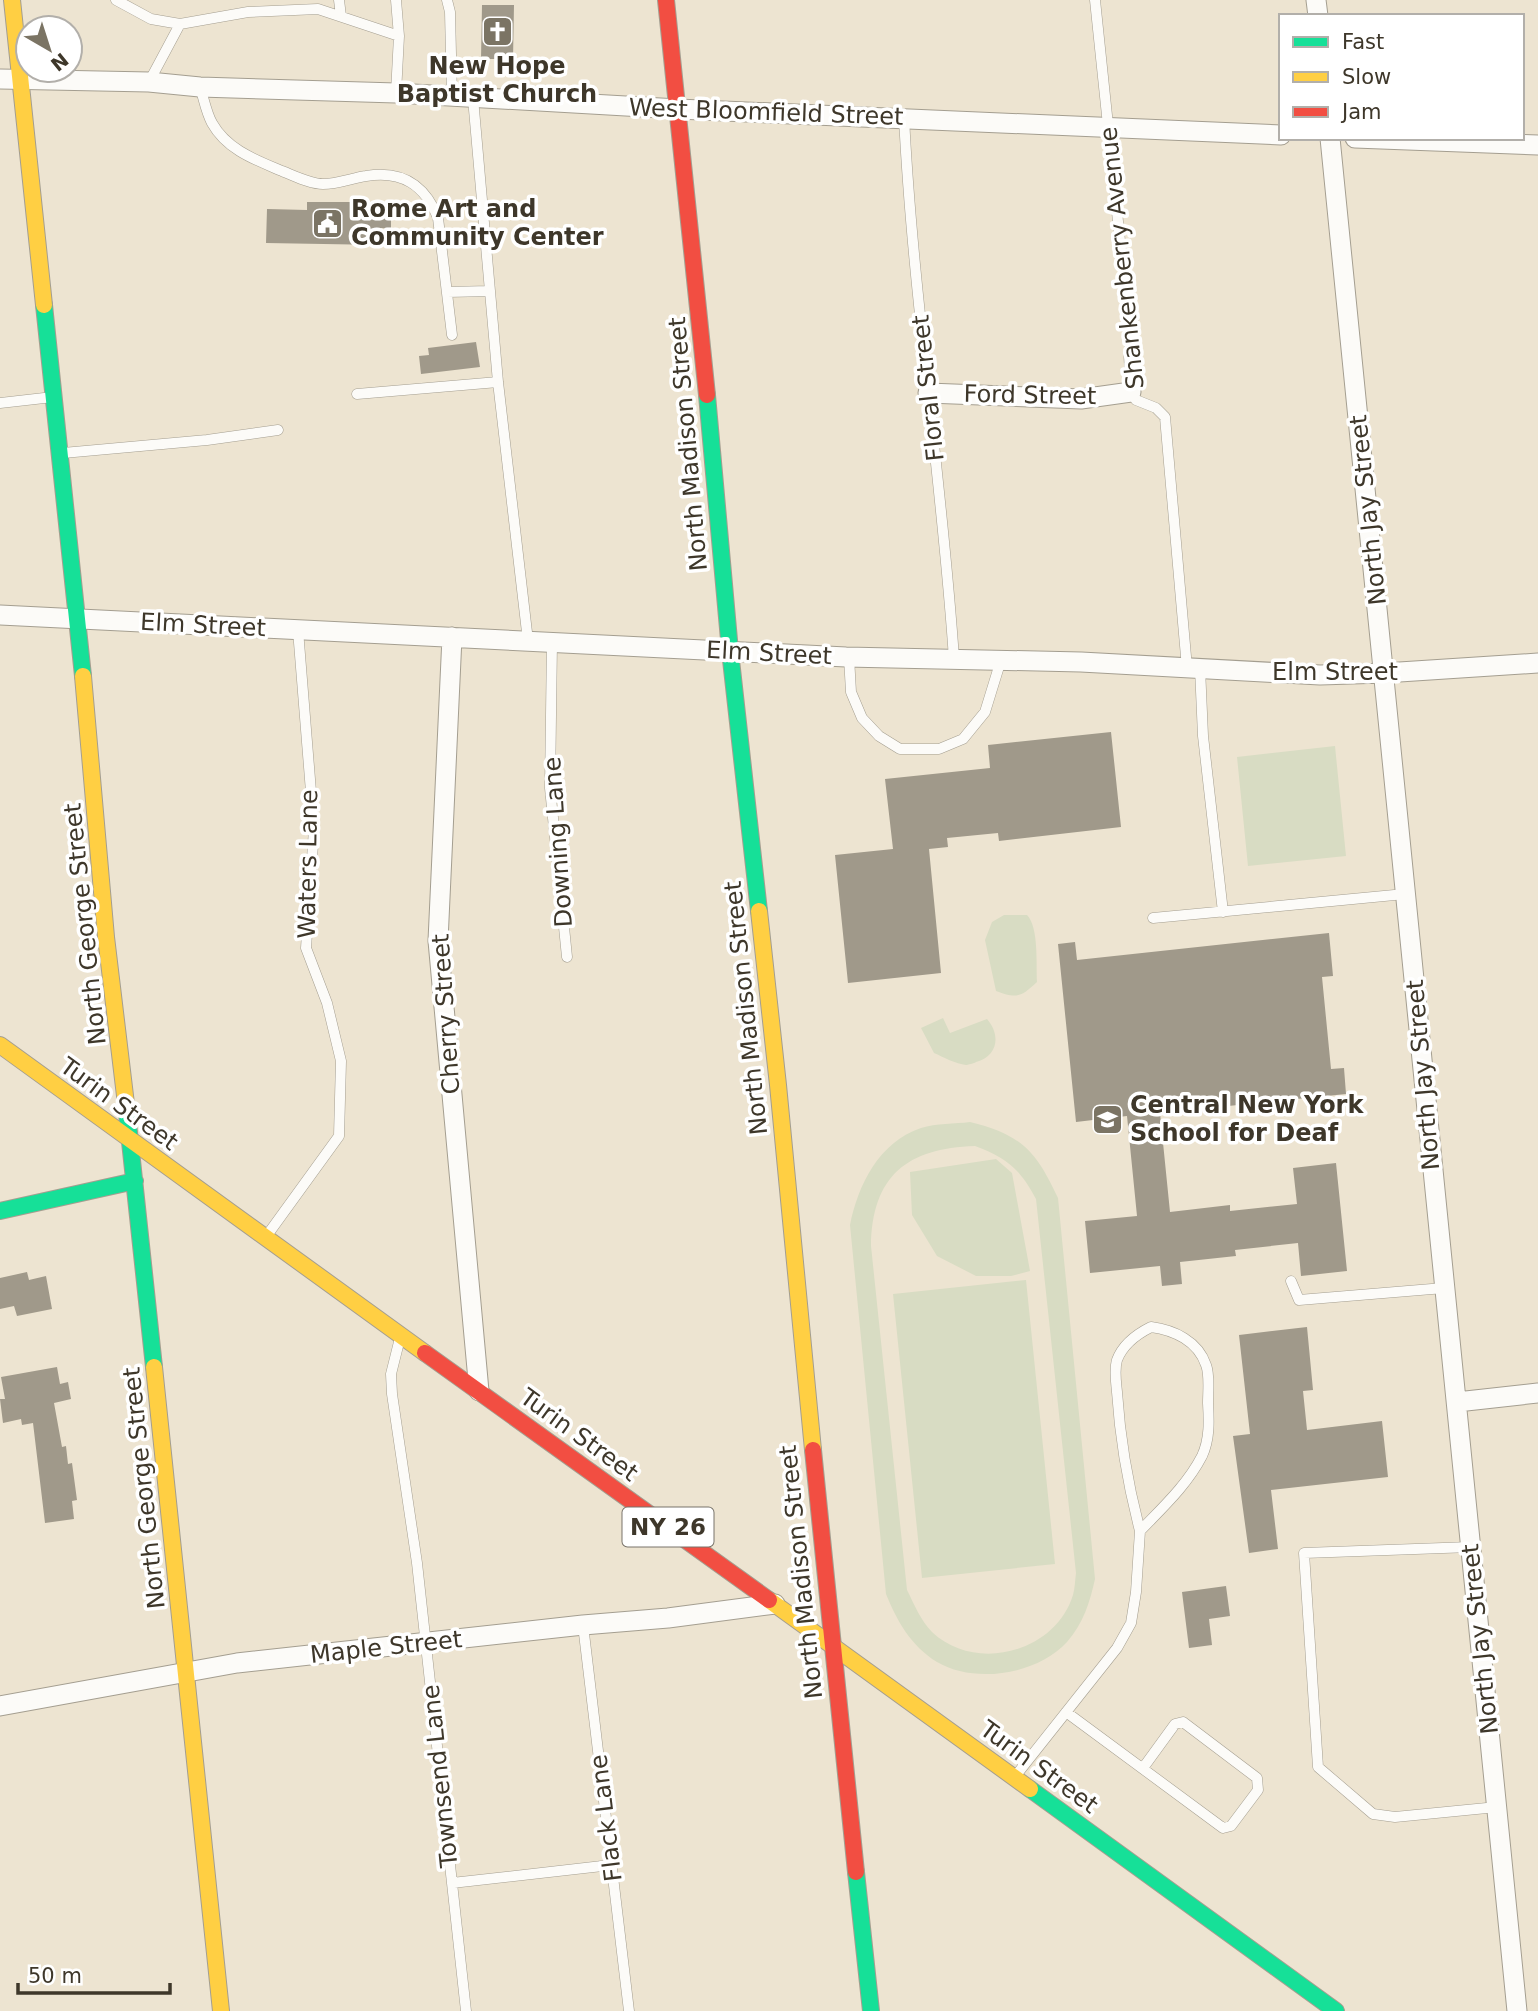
<svg xmlns="http://www.w3.org/2000/svg" width="1538" height="2011" font-family="'DejaVu Sans',sans-serif">
	<style>
		.green { fill: #d8dcc3; fill-rule: evenodd }
		.building { fill: #a0998a }
		.lines { fill: none; stroke-linecap: round; stroke-linejoin: round }
		.lane-casing { stroke: #a49e90; stroke-width: 11 }
		.street-casing { stroke: #a49e90; stroke-width: 21 }
		.fast-casing { stroke: #a49e90; stroke-width: 18 }
		.slow-casing { stroke: #a49e90; stroke-width: 18 }
		.jam-casing { stroke: #a49e90; stroke-width: 18 }
		.lane { stroke: #fcfbf8; stroke-width: 10 }
		.street { stroke: #fcfbf8; stroke-width: 19 }
		.fast { stroke: #16e098; stroke-width: 16 }
		.slow { stroke: #ffcf43; stroke-width: 16 }
		.jam { stroke: #f24e42; stroke-width: 16 }
		.labels { text-anchor: middle; stroke-width: 7; stroke-linejoin: round; paint-order: stroke }
		.shield { fill: #fff; stroke: #78736a; stroke-width: 2 }
		.shield-label { font-size: 23px; font-weight: bold; fill: #3e372a }
		.poi-label { font-size: 24px; font-weight: bold; fill: #3e372a; stroke: #fff; text-anchor: start }
		.street-label { font-size: 24px; fill: #3e372a; stroke: #fff }
	</style>
	<rect width="100%" height="100%" fill="#ede4d1"/>
	<path class="green" d="M 1335,746 L 1346,856 L 1248,866 L 1237,757 Z
		M 1004,915 L 1027,915 C 1039,927 1036,965 1037,982 C 1021,997 1017,999 996,991 L 985,940 L 992,922 Z
		M 943,1018 L 950,1033 L 987,1019 C 1001,1035 998,1056 976,1062 C 975,1063 967,1065 966,1065 C 956,1064 943,1057 934,1053 L 921,1028 Z
		M 970,1122 C 1022,1135 1036,1151 1058,1198 L 1095,1579 C 1090,1602 1083,1624 1067,1642 C 1037,1675 974,1684 937,1662 C 911,1646 897,1621 886,1594 L 850,1225 C 858,1185 879,1142 921,1128 C 936,1123 955,1124 970,1122 ZM 975,1146 C 1007,1158 1020,1169 1036,1199 L 1076,1573 C 1075,1580 1075,1588 1073,1595 C 1055,1653 975,1673 932,1632 C 921,1621 914,1604 907,1590 L 871,1246 C 872,1176 907,1148 975,1146 Z
		M 996,1159 L 1012,1173 L 1030,1271 L 1011,1276 L 976,1276 L 937,1256 L 912,1215 L 910,1172 Z
		M 1026,1280 L 1055,1564 L 922,1578 L 893,1294 Z"/>
	<path class="building" d="M 482,5 L 514,5 L 513,59 L 481,59 Z
		M 307,202 L 358,202 L 358,209 L 391,210 L 391,229 L 381,228 L 381,245 L 266,243 L 267,209 L 307,210 Z
		M 476,342 L 480,367 L 421,374 L 419,356 L 429,355 L 428,348 Z
		M 1111,732 L 1121,827 L 999,841 L 998,833 L 947,838 L 948,847 L 929,849 L 941,973 L 848,983 L 835,855 L 893,849 L 885,779 L 990,768 L 988,745 Z
		M 1329,933 L 1333,976 L 1322,977 L 1331,1069 L 1344,1068 L 1346,1094 L 1160,1113 L 1170,1212 L 1230,1205 L 1230,1211 L 1297,1204 L 1293,1168 L 1336,1163 L 1347,1271 L 1301,1276 L 1298,1243 L 1235,1250 L 1236,1256 L 1180,1262 L 1182,1284 L 1162,1286 L 1160,1266 L 1090,1273 L 1085,1221 L 1137,1216 L 1127,1116 L 1076,1122 L 1058,944 L 1075,942 L 1077,960 Z
		M 27,1272 L 29,1280 L 46,1276 L 52,1309 L 17,1316 L 14,1306 L 0,1309 L 0,1278 Z
		M 1307,1327 L 1313,1390 L 1303,1391 L 1307,1430 L 1382,1421 L 1388,1477 L 1271,1490 L 1278,1549 L 1249,1553 L 1233,1436 L 1250,1434 L 1239,1335 Z
		M 57,1367 L 60,1384 L 68,1382 L 71,1399 L 54,1403 L 62,1447 L 66,1446 L 68,1464 L 72,1463 L 77,1500 L 72,1501 L 74,1519 L 45,1523 L 33,1423 L 22,1425 L 21,1419 L 3,1423 L 0,1399 L 5,1399 L 1,1377 Z
		M 1226,1586 L 1230,1616 L 1209,1619 L 1212,1645 L 1189,1648 L 1182,1592 Z"/>
	<g class="lines">
		<defs>
			<path id="lane" d="M 116,0 L 151,19 L 180,24
				M 339,0 L 341,16
				M 396,0 L 399,36 L 396,93
				M 447,0 L 450,12 L 452,97
				M 1095,0 L 1122,260 L 1133,321 L 1129,355 L 1131,392 L 1136,400 L 1156,408 L 1165,417 L 1187,668
				M 149,82 L 180,24 L 248,12 L 318,9 L 399,36
				M 200,87 C 204,99 206,112 212,123 C 227,150 256,160 282,171 C 295,176 310,184 323,184 C 338,184 352,178 366,176 C 402,170 425,185 438,218 L 452,335
				M 473,98 L 498,382 L 528,641
				M 904,117 C 913,299 942,478 954,659
				M 447,292 L 490,291
				M 357,394 L 498,382
				M 0,403 L 53,397
				M 63,453 L 207,440 L 278,430
				M 552,642 L 550,788 L 567,957
				M 849,657 L 851,692 L 862,718 L 879,736 L 900,749 L 939,749 L 963,739 L 985,712 L 1001,660
				M 1200,668 L 1203,736 L 1223,912
				M 1153,918 L 1405,894
				M 268,1234 L 339,1136 L 341,1061 L 327,1003 L 306,948 L 314,829 L 298,630
				M 1291,1281 L 1299,1300 L 1444,1288
				M 1151,1327 C 1174,1330 1198,1341 1206,1365 C 1210,1375 1208,1391 1208,1403 C 1209,1420 1210,1439 1202,1456 C 1187,1485 1163,1507 1140,1531 C 1128,1485 1120,1439 1117,1392 C 1116,1381 1114,1370 1117,1360 C 1123,1344 1137,1334 1151,1327 Z
				M 399,1342 L 391,1374 L 392,1394 L 417,1563 L 466,2011
				M 1471,1547 L 1304,1553 L 1318,1767 L 1373,1814 L 1395,1817 L 1497,1807
				M 583,1625 L 629,2011
				M 1066,1712 L 1223,1828 L 1231,1826 L 1258,1790 L 1257,1778 L 1183,1722 L 1175,1724 L 1143,1768
				M 1017,1774 L 1117,1648 L 1131,1623 L 1136,1592 L 1140,1531
				M 452,1883 L 611,1865"/>
			<path id="street" d="M 1316,0 L 1318,16
				M 0,79 L 149,82 L 200,87 L 396,93 L 678,109 L 1281,135
				M 1330,138 L 1517,2011
				M 1355,138 L 1538,145
				M 928,393 L 1081,399 L 1131,392
				M 0,615 L 846,657 L 1081,662 L 1320,675 L 1384,673 L 1538,663
				M 452,637 L 438,941 L 479,1391
				M 1457,1402 L 1538,1393
				M 0,1706 L 237,1663 L 583,1625 L 668,1618 L 775,1604"/>
			<path id="fast" d="M 44,305 L 83,676
				M 707,395 L 730,651 L 759,911
				M 126,1104 L 154,1367
				M 0,1211 L 135,1181
				M 1030,1789 L 1336,2011
				M 856,1872 L 871,2011"/>
			<path id="slow" d="M 12,0 L 44,305
				M 83,676 L 106,937 L 126,1104
				M 759,911 L 778,1085 L 813,1450
				M 0,1045 L 425,1353
				M 154,1367 L 221,2011
				M 769,1600 L 1030,1789"/>
			<path id="jam" d="M 666,0 L 707,395
				M 425,1353 L 769,1600
				M 813,1450 L 856,1872"/>
		</defs>
		<use href="#lane" class="lane-casing"/>
		<use href="#street" class="street-casing"/>
		<use href="#fast" class="fast-casing"/>
		<use href="#slow" class="slow-casing"/>
		<use href="#jam" class="jam-casing"/>
		<use href="#lane" class="lane"/>
		<use href="#street" class="street"/>
		<use href="#fast" class="fast"/>
		<use href="#slow" class="slow"/>
		<use href="#jam" class="jam"/>
	</g>
	<defs>
		<symbol id="church-square" viewBox="-11 -11 22 22"><rect x="-9" y="-9" width="18" height="18" rx="4" fill="#7b7464" stroke="#fff"/><path d="M-1.2-6h2.4v3.5h3.3v2.4h-3.3V6h-2.4V-.1h-3.3v-2.4h3.3Z" fill="#fff"/></symbol>
		<symbol id="civic-square" viewBox="-11 -11 22 22"><rect x="-9" y="-9" width="18" height="18" rx="4" fill="#7b7464" stroke="#fff"/><path d="M-.6-6.5H3V-4.5H.6V-3L4-1V1h2V6H-6V1h2V-1L-.6-3ZM-1.2 2.5V6h2.4V2.5Z" fill="#fff"/></symbol>
		<symbol id="school-square" viewBox="-11 -11 22 22"><rect x="-9" y="-9" width="18" height="18" rx="4" fill="#7b7464" stroke="#fff"/><path d="M0-5L7-2L0 1L-7-2ZM-4 1L0 2.5L4 1V4Q0 6-4 4Z" fill="#fff"/></symbol>
	</defs>
	<g fill-rule="evenodd">
		<use href="#church-square" x="480" y="14" width="35" height="35"/>
		<use href="#civic-square" x="310" y="206" width="35" height="35"/>
		<use href="#school-square" x="1090" y="1102" width="35" height="35"/>
	</g>
	<g class="labels">
		<rect class="shield" x="622.5" y="1507.5" width="91" height="39" rx="5"/>
		<g class="shield-label">
			<text x="668" y="1535">NY 26</text>
		</g>
		<g class="poi-label">
			<text x="497" y="74" text-anchor="middle">New Hope<tspan x="497" dy="28">Baptist Church</tspan></text>
			<text x="351" y="217">Rome Art and<tspan x="351" dy="28">Community Center</tspan></text>
			<text x="1130" y="1113">Central New York<tspan x="1130" dy="28">School for Deaf</tspan></text>
		</g>
		<g class="street-label">
			<text transform="translate(766 112) rotate(2)" y="8">West Bloomfield Street</text>
			<text transform="translate(1122 258) rotate(-96)" y="8">Shankenberry Avenue</text>
			<text transform="translate(928 388) rotate(-96)" y="8">Floral Street</text>
			<text transform="translate(1030 395) rotate(1)" y="8">Ford Street</text>
			<text transform="translate(688 444) rotate(-95)" y="8">North Madison Street</text>
			<text transform="translate(1368 510) rotate(-96)" y="8">North Jay Street</text>
			<text transform="translate(203 625) rotate(3)" y="8">Elm Street</text>
			<text transform="translate(769 653) rotate(3)" y="8">Elm Street</text>
			<text x="1335" y="680">Elm Street</text>
			<text transform="translate(558 842) rotate(-94)" y="8">Downing Lane</text>
			<text transform="translate(308 864) rotate(-89)" y="8">Waters Lane</text>
			<text transform="translate(85 924) rotate(-96)" y="8">North George Street</text>
			<text transform="translate(746 1008) rotate(-96)" y="8">North Madison Street</text>
			<text transform="translate(446 1014) rotate(-94)" y="8">Cherry Street</text>
			<text transform="translate(1423 1075) rotate(-95)" y="8">North Jay Street</text>
			<text transform="translate(119 1104) rotate(36)" y="8">Turin Street</text>
			<text transform="translate(579 1435) rotate(36)" y="8">Turin Street</text>
			<text transform="translate(144 1488) rotate(-96)" y="8">North George Street</text>
			<text transform="translate(801 1572) rotate(-96)" y="8">North Madison Street</text>
			<text transform="translate(1480 1639) rotate(-96)" y="8">North Jay Street</text>
			<text transform="translate(386 1647) rotate(-6)" y="8">Maple Street</text>
			<text transform="translate(1039 1767) rotate(36)" y="8">Turin Street</text>
			<text transform="translate(440 1776) rotate(-96)" y="8">Townsend Lane</text>
			<text transform="translate(606 1818) rotate(-97)" y="8">Flack Lane</text>
		</g>
	</g>
	<rect x="1279" y="14" width="245" height="126" fill="#ffffff" stroke="#b2afaa" stroke-width="2"/>
	<rect x="1293" y="37" width="35" height="10" fill="#16e098" stroke="#b2afaa" stroke-width="2"/>
	<text x="1342" y="49" font-size="21" fill="#3e372a">Fast</text>
	<rect x="1293" y="72" width="35" height="10" fill="#ffcf43" stroke="#b2afaa" stroke-width="2"/>
	<text x="1342" y="84" font-size="21" fill="#3e372a">Slow</text>
	<rect x="1293" y="107" width="35" height="10" fill="#f24e42" stroke="#b2afaa" stroke-width="2"/>
	<text x="1342" y="119" font-size="21" fill="#3e372a">Jam</text>
	<g transform="translate(49 49) rotate(141)"><circle r="33" fill="#ffffff" stroke="#b2afaa" stroke-width="2"/>
	<path d="M0-5L12 26L0 18L-12 26Z" fill="#7b7464"/>
	<text y="-10" font-size="19" font-weight="bold" text-anchor="middle" fill="#3e372a">N</text>
	</g>
	<path d="M18 1983v10h152v-10" fill="none" stroke="#3e372a" stroke-width="3.5"/>
	<text x="28" y="1983" font-size="21" fill="#3e372a" stroke="#ffffff" stroke-width="5" paint-order="stroke">50 m</text>
</svg>
